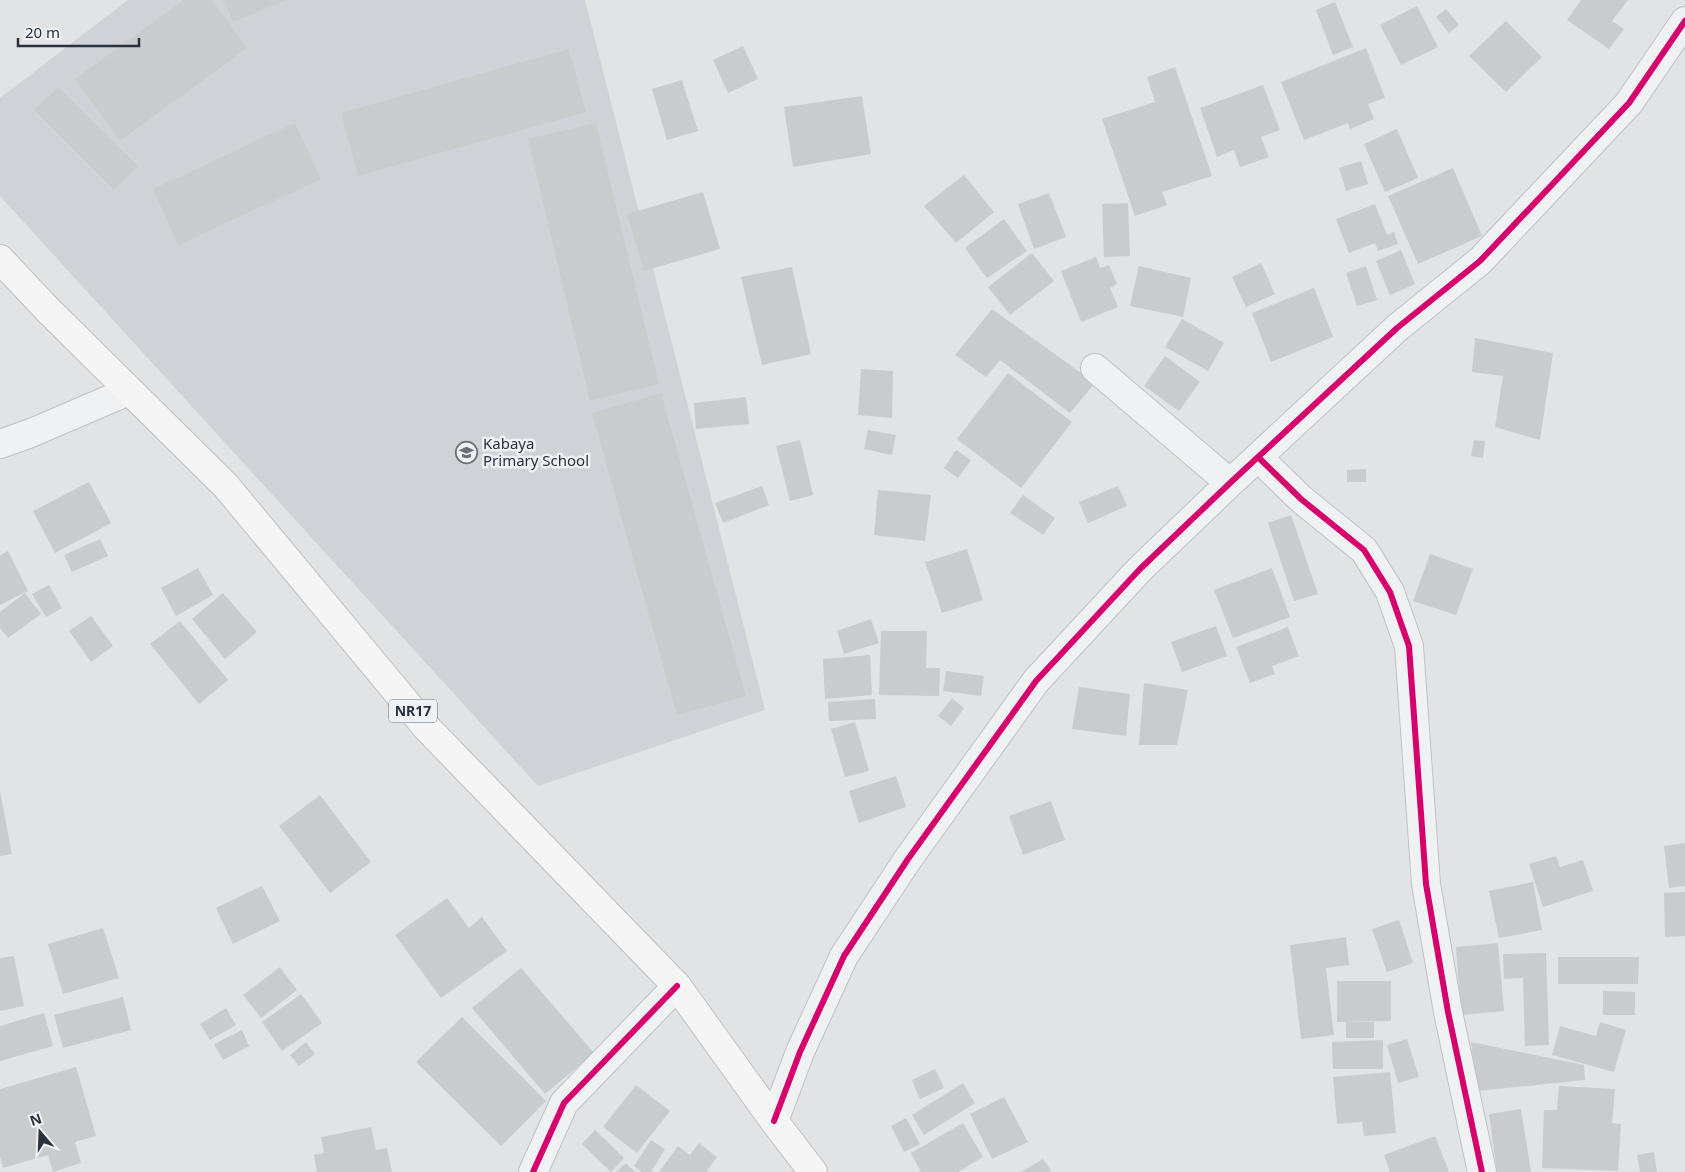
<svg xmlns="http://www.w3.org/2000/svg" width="1685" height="1172" font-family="'Noto Sans',sans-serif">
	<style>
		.built { fill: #cfd3d8 }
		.building { fill: #c9cbcd }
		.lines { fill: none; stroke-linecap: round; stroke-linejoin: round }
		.minor-casing { stroke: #bfc1c3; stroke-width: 30 }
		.major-casing { stroke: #bdc0c2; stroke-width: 30 }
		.minor { stroke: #f0f1f2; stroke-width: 28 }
		.major { stroke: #f5f5f6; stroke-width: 28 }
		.cycleway-casing { stroke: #eef1f5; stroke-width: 9 }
		.cycleway { stroke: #d6006c; stroke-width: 6 }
		.labels { text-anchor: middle; stroke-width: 5; stroke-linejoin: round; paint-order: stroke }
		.shield { fill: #eef1f5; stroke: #646b74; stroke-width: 1 }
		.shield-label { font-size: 14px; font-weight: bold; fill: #29323c }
		.poi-label { font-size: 15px; fill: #29323c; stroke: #eef1f5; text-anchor: start }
	</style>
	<rect width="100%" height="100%" fill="#e1e3e5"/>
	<path class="built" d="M 128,0 L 585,0 L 765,710 L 538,786 L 0,196 L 0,98 Z"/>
	<path class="building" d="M 184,0 L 212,0 L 247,48 L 120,141 L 75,79 Z
		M 224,0 L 287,0 L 233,22 Z
		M 1581,0 L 1628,0 L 1612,21 L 1624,29 L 1609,49 L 1567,20 Z
		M 1335,2 L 1353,47 L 1333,55 L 1316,10 Z
		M 1417,6 L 1438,47 L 1401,65 L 1380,25 Z
		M 1446,9 L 1459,25 L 1449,33 L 1436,17 Z
		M 1506,21 L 1542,57 L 1506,92 L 1469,56 Z
		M 743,46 L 758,79 L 728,93 L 713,60 Z
		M 1366,48 L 1385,98 L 1368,104 L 1374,119 L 1350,129 L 1348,123 L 1304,140 L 1281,82 Z
		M 569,49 L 586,112 L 358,176 L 341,113 Z
		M 1175,67 L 1212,176 L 1162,192 L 1167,205 L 1135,216 L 1102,119 L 1155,102 L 1147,77 Z
		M 682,80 L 698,131 L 667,140 L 652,89 Z
		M 1263,85 L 1280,130 L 1261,137 L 1269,157 L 1240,167 L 1234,150 L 1217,157 L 1200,108 Z
		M 58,87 L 138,166 L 114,190 L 34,110 Z
		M 862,96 L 871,154 L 793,167 L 784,107 Z
		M 295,123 L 321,179 L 178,245 L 153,189 Z
		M 596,123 L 659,384 L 590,401 L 528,139 Z
		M 1397,129 L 1418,178 L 1385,192 L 1364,144 Z
		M 1361,161 L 1368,184 L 1346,191 L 1339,168 Z
		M 1453,168 L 1482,236 L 1418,264 L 1388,196 Z
		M 964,175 L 994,212 L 956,243 L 924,206 Z
		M 703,192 L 720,249 L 644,271 L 627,214 Z
		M 1049,193 L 1066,237 L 1034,249 L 1018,204 Z
		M 1128,203 L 1130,256 L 1104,257 L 1102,204 Z
		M 1375,204 L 1387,235 L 1394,232 L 1398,244 L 1378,251 L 1375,243 L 1349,253 L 1336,219 Z
		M 1004,219 L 1027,251 L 987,278 L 965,248 Z
		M 1401,250 L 1415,284 L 1390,295 L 1376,261 Z
		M 1032,253 L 1054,281 L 1010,315 L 988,287 Z
		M 1096,257 L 1100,268 L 1109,265 L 1117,284 L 1110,288 L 1118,307 L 1081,322 L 1061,271 Z
		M 1261,263 L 1275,294 L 1246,307 L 1232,277 Z
		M 1139,266 L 1191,278 L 1183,317 L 1130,306 Z
		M 1366,266 L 1377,300 L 1357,306 L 1346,273 Z
		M 792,267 L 811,354 L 762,365 L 741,277 Z
		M 1314,288 L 1333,337 L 1271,362 L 1252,313 Z
		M 992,309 L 1095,383 L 1070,413 L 1000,360 L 986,377 L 955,355 Z
		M 1182,319 L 1224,343 L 1208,371 L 1165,347 Z
		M 1475,338 L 1553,353 L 1540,440 L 1495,427 L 1503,376 L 1472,372 Z
		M 1165,356 L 1200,382 L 1179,411 L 1144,386 Z
		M 861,369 L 893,371 L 892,418 L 858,415 Z
		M 1008,373 L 1072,422 L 1021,488 L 957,439 Z
		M 661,393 L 746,696 L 677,715 L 592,413 Z
		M 746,397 L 749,424 L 696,429 L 694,403 Z
		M 868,430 L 896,435 L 892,455 L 864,449 Z
		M 800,440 L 813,495 L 790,501 L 776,446 Z
		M 1474,440 L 1485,441 L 1483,458 L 1471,456 Z
		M 956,450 L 971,460 L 958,478 L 944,468 Z
		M 1366,469 L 1366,482 L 1347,482 L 1347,470 Z
		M 89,482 L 111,523 L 55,553 L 33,511 Z
		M 762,486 L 769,505 L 723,523 L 715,503 Z
		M 1118,486 L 1127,506 L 1088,523 L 1079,502 Z
		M 878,490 L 931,495 L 925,541 L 874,535 Z
		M 1023,495 L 1055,518 L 1043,535 L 1010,513 Z
		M 1291,515 L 1318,594 L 1294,601 L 1268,523 Z
		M 100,539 L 108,556 L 72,572 L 64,555 Z
		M 967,549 L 983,600 L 942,613 L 925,562 Z
		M 8,551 L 28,591 L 0,605 L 0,555 Z
		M 1430,554 L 1473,569 L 1456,615 L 1413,601 Z
		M 198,568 L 213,595 L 176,616 L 161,588 Z
		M 1272,568 L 1290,617 L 1233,638 L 1214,590 Z
		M 49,585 L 62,608 L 46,617 L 32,594 Z
		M 25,593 L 41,614 L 8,638 L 0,628 L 0,612 Z
		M 223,593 L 257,632 L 225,659 L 192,619 Z
		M 91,616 L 113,646 L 91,662 L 69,631 Z
		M 871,619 L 879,643 L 844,654 L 837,631 Z
		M 180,621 L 228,680 L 199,704 L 150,644 Z
		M 1216,626 L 1227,656 L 1182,672 L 1171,642 Z
		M 1288,627 L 1299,656 L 1272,666 L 1275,674 L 1250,683 L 1236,647 Z
		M 881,631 L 927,631 L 926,668 L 940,668 L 939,696 L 879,695 Z
		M 870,655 L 872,695 L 825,699 L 823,659 Z
		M 946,671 L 984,676 L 981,696 L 943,691 Z
		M 1144,683 L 1188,690 L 1177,745 L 1139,745 Z
		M 1079,687 L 1130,694 L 1126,736 L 1072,729 Z
		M 952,698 L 964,708 L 951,726 L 938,716 Z
		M 875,699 L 876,719 L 829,721 L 828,702 Z
		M 855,722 L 869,771 L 845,777 L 831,729 Z
		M 896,776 L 906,807 L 859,823 L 849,791 Z
		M 0,791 L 12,854 L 0,856 Z
		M 320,795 L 371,862 L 330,893 L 279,826 Z
		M 1051,801 L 1065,840 L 1023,855 L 1009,816 Z
		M 1685,843 L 1685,886 L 1669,888 L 1664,846 Z
		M 1556,856 L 1560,867 L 1583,860 L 1593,891 L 1543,907 L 1529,864 Z
		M 1533,882 L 1542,930 L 1499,938 L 1489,891 Z
		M 262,886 L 280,921 L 233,944 L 216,908 Z
		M 1685,892 L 1685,936 L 1665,937 L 1664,893 Z
		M 447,898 L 469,928 L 482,917 L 507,951 L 441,998 L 395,935 Z
		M 1399,920 L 1413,963 L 1387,972 L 1372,929 Z
		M 103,928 L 119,978 L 63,994 L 48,944 Z
		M 1346,937 L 1349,965 L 1326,968 L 1334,1035 L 1301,1039 L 1290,945 Z
		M 1498,943 L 1504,1011 L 1461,1015 L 1456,947 Z
		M 1546,953 L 1549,1045 L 1525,1046 L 1523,978 L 1504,979 L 1503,954 Z
		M 14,956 L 24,1006 L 0,1011 L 0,958 Z
		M 1558,957 L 1639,957 L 1638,984 L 1558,984 Z
		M 280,967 L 297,990 L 261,1018 L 243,995 Z
		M 521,968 L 594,1053 L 545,1094 L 472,1008 Z
		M 1337,981 L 1391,981 L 1391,1021 L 1337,1022 Z
		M 1603,991 L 1635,992 L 1635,1015 L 1603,1015 Z
		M 301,994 L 322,1023 L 282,1051 L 262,1022 Z
		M 123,997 L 131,1030 L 63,1048 L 54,1015 Z
		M 226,1008 L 236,1025 L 210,1040 L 200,1024 Z
		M 44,1013 L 53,1046 L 0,1061 L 0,1026 Z
		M 462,1017 L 546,1101 L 501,1146 L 416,1062 Z
		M 1346,1022 L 1374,1022 L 1374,1038 L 1346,1038 Z
		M 1600,1022 L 1626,1030 L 1614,1072 L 1552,1055 L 1560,1026 L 1596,1036 Z
		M 242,1030 L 249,1046 L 223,1060 L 214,1044 Z
		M 1407,1039 L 1419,1077 L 1398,1083 L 1387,1045 Z
		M 1383,1040 L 1383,1069 L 1333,1069 L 1332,1042 Z
		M 306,1042 L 315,1054 L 299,1066 L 290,1055 Z
		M 1471,1042 L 1584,1065 L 1585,1080 L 1477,1091 Z
		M 76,1067 L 96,1136 L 75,1142 L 81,1163 L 53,1172 L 48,1155 L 3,1168 L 0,1157 L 0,1089 Z
		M 935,1069 L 944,1088 L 920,1099 L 912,1080 Z
		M 1390,1072 L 1396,1133 L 1364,1136 L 1362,1122 L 1337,1124 L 1333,1077 Z
		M 963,1083 L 975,1103 L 924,1135 L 912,1115 Z
		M 636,1085 L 670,1111 L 637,1153 L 603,1127 Z
		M 1559,1086 L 1615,1089 L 1612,1123 L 1621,1124 L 1618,1171 L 1542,1168 L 1544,1110 L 1557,1110 Z
		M 1004,1097 L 1028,1142 L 992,1159 L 970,1114 Z
		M 1521,1109 L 1531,1172 L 1497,1172 L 1489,1114 Z
		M 906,1118 L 920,1144 L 904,1152 L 891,1126 Z
		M 963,1123 L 983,1157 L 958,1172 L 921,1172 L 911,1153 Z
		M 371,1127 L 376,1150 L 387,1148 L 392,1172 L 317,1172 L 314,1155 L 324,1153 L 321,1137 Z
		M 595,1130 L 624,1158 L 611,1172 L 582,1144 Z
		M 1435,1136 L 1449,1172 L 1390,1172 L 1384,1155 Z
		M 651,1140 L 665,1149 L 651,1172 L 642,1172 L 634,1166 Z
		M 699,1143 L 717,1157 L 706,1172 L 659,1172 L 678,1146 L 690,1155 Z
		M 1654,1152 L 1657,1172 L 1640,1172 L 1637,1155 Z
		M 1043,1159 L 1052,1172 L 1021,1172 Z
		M 626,1163 L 635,1172 L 616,1172 Z"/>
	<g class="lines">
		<defs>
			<path id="minor" d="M 1095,368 L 1230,483
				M 0,444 L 31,433 L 129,391
				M 1258,457 L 1301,499 L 1364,550 L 1390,592 L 1409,646 L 1426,884 L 1448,1012 L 1482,1172
				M 774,1121 L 800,1052 L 844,956 L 908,859 L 1036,681 L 1140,569 L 1230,483 L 1397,328 L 1480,261 L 1629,103 L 1685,21
				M 533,1172 L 564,1103 L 677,986"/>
			<path id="major" d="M 0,259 L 47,309 L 226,486 L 427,728 L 677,986 L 774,1121 L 813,1172"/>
		</defs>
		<use href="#minor" class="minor-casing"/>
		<use href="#major" class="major-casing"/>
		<use href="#minor" class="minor"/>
		<use href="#major" class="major"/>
		<defs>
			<path id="cycleway" d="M 1258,457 L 1301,499 L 1364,550 L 1390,592 L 1409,646 L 1426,884 L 1448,1012 L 1482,1172
				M 774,1121 L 800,1052 L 844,956 L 908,859 L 1036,681 L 1140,569 L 1230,483 L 1397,328 L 1480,261 L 1629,103 L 1685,21
				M 533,1172 L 564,1103 L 677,986"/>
		</defs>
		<use href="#cycleway" class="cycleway-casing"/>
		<use href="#cycleway" class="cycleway"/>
	</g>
	<defs>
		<symbol id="school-ring" viewBox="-11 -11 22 22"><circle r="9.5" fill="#eef1f5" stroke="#697077" stroke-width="1.5"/><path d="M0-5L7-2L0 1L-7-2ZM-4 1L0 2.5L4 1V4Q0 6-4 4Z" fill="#697077"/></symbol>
	</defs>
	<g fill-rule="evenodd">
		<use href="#school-ring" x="454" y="440" width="25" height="25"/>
	</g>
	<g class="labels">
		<rect class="shield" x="389" y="699.5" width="48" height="23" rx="4"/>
		<g class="shield-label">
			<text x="413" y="716">NR17</text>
		</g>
		<g class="poi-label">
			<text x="483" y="449">Kabaya<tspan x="483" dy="17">Primary School</tspan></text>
		</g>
	</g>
	<g transform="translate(40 1132) rotate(341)" stroke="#eef1f5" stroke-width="4" paint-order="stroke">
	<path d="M0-4L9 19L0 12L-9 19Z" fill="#29323c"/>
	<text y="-8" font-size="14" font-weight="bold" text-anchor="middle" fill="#29323c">N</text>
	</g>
	<path d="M18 38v8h121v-8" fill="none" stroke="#29323c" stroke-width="2.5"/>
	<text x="25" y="38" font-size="15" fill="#29323c" stroke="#eef1f5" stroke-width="4" paint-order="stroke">20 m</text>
</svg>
